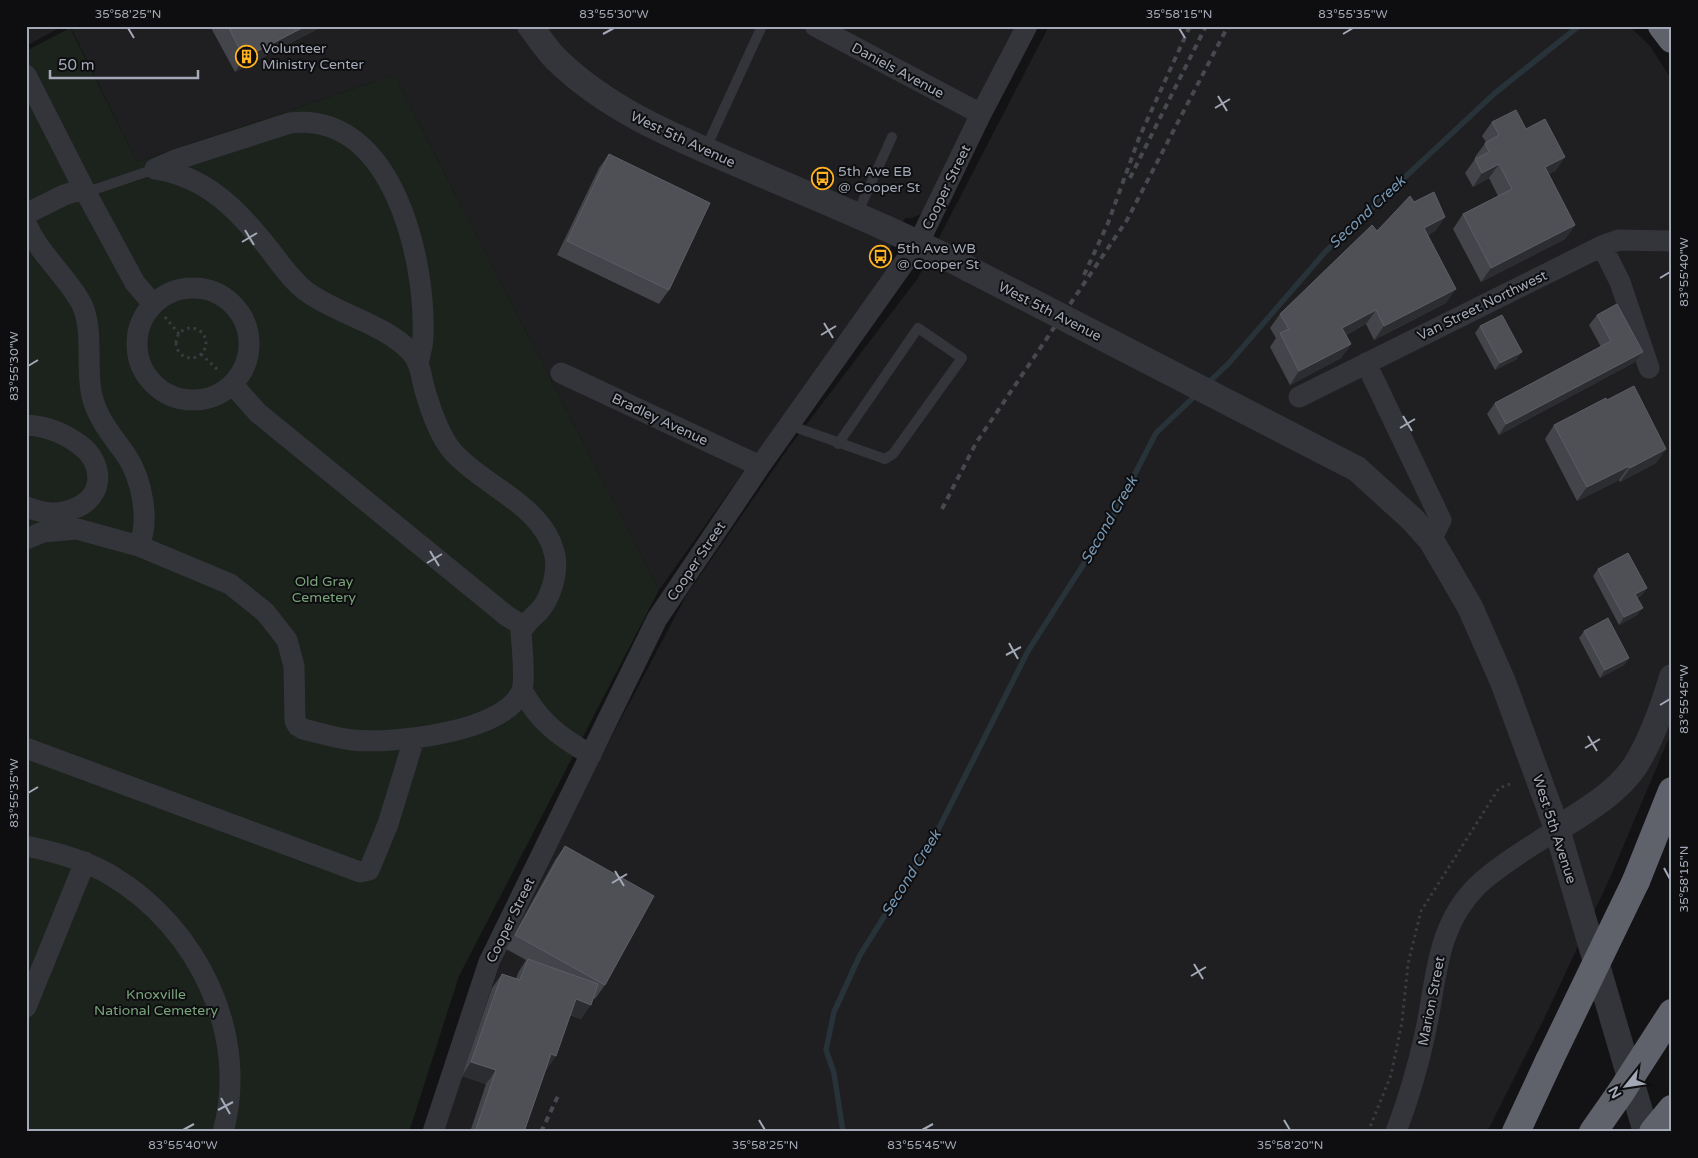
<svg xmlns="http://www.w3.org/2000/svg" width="1698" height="1158" font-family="'Varela Round',sans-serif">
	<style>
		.built { fill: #1f1f22 }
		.green { fill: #1b231c }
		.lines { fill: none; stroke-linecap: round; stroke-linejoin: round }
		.stream { stroke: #283239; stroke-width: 5.5 }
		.path { stroke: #393c41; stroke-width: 3; stroke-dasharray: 2.5 4; stroke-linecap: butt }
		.service { stroke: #33353a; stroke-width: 10 }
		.minor { stroke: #33353a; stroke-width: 21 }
		.tertiary { stroke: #33353a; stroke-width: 26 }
		.motorway { stroke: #5f626b; stroke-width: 28 }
		.rail { stroke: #46494f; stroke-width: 4; stroke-dasharray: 6 5; stroke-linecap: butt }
		.tertiary-bridge { stroke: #33353a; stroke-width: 26 }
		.motorway-bridge { stroke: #5f626b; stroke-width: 28 }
		.wall { fill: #43454a }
		.shaded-wall { fill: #2c2d30 }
		.building { fill: #4e5056; stroke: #5b5e65 }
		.ticks { fill: none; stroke: #a3a9b6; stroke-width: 2 }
		.labels { text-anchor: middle; stroke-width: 4; stroke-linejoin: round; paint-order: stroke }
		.poi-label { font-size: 14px; fill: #a3a9b6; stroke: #0e0e10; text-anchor: start }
		.street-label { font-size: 14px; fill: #a3a9b6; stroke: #0e0e10 }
		.park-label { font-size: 14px; fill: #79a37b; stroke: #0e0e10 }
		.water-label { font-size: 15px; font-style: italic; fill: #7798b4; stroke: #0e0e10 }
		.neatline { fill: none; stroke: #a3a9b6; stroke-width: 2 }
		.ticks-label { font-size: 12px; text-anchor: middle; fill: #a3a9b6 }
	</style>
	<rect width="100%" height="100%" fill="#131315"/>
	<path class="built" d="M 26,26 L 63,26 L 26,46 Z
		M 70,26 L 1022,26 L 924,213 L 911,218 L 905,218 L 886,257 L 889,268 L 659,590 L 394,75 L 137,162 Z
		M 1049,26 L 1629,26 L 1650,46 L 1672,80 L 1672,731 L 1609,880 L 1544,1019 L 1487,1132 L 441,1132 L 494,971 L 604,751 L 686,596 L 789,447 L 918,278 Z"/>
	<path class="green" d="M 70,28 L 137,162 L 394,75 L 659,590 L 459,976 L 409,1132 L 26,1132 L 26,51 Z"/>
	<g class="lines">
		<path class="stream" d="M 1207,384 L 1229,363 L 1326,251 L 1495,93 L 1579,26
			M 843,1132 L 834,1073 L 826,1050 L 834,1012 L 860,955 L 936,834 L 1028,651 L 1108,526 L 1156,433 L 1197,394"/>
		<path class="path" d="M 165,317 L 179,334
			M176 343a15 15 0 1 1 30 0a15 15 0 1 1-30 0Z
			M 201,354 L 220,372
			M 1368,1132 L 1391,1075 L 1402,1022 L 1408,964 L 1421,911 L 1499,788 L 1510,784"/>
		<path class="service" d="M 705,150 L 762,26
			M 85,189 L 93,190 L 155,169
			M 857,214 L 892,137
			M 789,425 L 885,459 L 893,454 L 962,358 L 918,328 L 838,444"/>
		<path class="minor" d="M 815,26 L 981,114
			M 26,75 L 84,189 L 135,283 L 153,304
			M 155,169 L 178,159 L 290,123 C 393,111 426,260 423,337 C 423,345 420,354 418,363
			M 26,214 L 64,195 L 84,189
			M 26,223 C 39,254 64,273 80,301 C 95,326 85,368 92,396 C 97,418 113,437 126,455 C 142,479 150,520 139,546
			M 1602,246 L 1620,282 L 1649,368
			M137 344a56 56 0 1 1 112 0a56 56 0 1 1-112 0Z
			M 1366,363 L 1441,520 L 1431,540
			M 561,373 L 760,466
			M 233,385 L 258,413 L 507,616 L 523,626
			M 1299,397 L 1602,246 L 1619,240 L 1672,241
			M 26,425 C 46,426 64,433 80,445 C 103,462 105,494 78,507 C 58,516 46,514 26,507
			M 26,539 L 43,532 L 77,529 L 139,546 L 230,584 L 265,612 L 287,640 L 294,666 L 295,721 L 298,726 L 303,729 C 319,733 335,738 352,740 C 391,744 506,733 522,690 C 525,681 522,644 521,633 C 525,622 533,618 540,610 C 551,597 558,573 555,556 C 545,506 485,487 454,453 C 439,437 430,408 424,387 C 421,375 420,362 411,352 C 383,323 339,315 307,292 C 292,281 280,263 269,249 C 239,211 206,176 155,169
			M 522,690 C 539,722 560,737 591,755
			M 26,748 L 360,872 L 369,870 L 388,824 L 414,739
			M 26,846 C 56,852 86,860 112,876 C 197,927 250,1034 223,1132
			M 26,1007 L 85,862
			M 433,1132 L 489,962 L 657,619 L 760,466 L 919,242 L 981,114 L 1027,26
			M 1396,1132 C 1408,1100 1418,1067 1425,1034 C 1437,980 1435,928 1477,886 C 1500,864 1531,847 1557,829"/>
		<path class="tertiary" d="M 530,26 C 539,37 546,49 556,59 C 612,114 685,141 756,172 C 828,203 900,232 969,269
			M 1357,469 L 1412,519 L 1431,540 L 1470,607 L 1503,682 L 1557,829 L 1646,1132
			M 1557,829 C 1584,812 1617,793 1635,766 C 1652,739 1663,707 1672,677"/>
		<path class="motorway" d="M 1662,26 L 1672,39
			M 1636,881 L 1672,791
			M 1516,1132 L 1549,1061
			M 1593,1132 L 1621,1092
			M 1653,1132 L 1672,1109"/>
		<path class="rail" d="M 1130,178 L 1206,26
			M 1084,275 L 1108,223 L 1139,138 L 1190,26
			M 942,509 L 976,443 L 1127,220 L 1228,26
			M 541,1132 L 558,1096"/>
		<path class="tertiary-bridge" d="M 969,269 L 1357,469"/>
		<path class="motorway-bridge" d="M 1549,1061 L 1636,881
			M 1621,1092 L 1672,1013"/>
	</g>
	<path class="wall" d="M 210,26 L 323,26 L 235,72 Z
		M 1492,122 L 1526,129 L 1565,157 L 1555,171 L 1548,174 L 1575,225 L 1565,239 L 1481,282 L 1453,229 L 1463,214 L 1498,196 L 1489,178 L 1473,187 L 1465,173 L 1475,159 L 1475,157 L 1486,142 L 1482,136 Z
		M 609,154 L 669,290 L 659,304 L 557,255 L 599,168 Z
		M 1414,202 L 1445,217 L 1435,231 L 1428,235 L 1446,303 L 1374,340 L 1366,324 L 1346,335 L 1351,344 L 1341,358 L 1290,385 L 1270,347 L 1276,338 L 1270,328 L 1280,314 L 1377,231 Z
		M 1597,315 L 1635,362 L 1499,435 L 1487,414 L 1495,403 L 1601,347 L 1589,325 Z
		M 1480,326 L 1517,359 L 1495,370 L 1475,333 Z
		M 1607,400 L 1666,449 L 1656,463 L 1620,482 L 1619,480 L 1577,501 L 1545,439 L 1554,425 Z
		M 1598,569 L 1647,588 L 1642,595 L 1637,598 L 1637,615 L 1619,625 L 1593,576 Z
		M 1584,631 L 1629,658 L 1624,665 L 1600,678 L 1579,638 Z
		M 565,846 L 605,985 L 595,999 L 593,998 L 581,1019 L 570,1015 L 556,1056 L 546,1070 L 524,1132 L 470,1132 L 486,1084 L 462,1076 L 492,988 L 502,974 L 516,979 L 518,973 L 526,960 L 506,949 L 555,860 Z"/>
	<path class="shaded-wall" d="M 306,26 L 323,26 L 235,72 L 244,58 Z
		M 1565,157 L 1555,171 L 1535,181 L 1545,167 Z
		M 1499,164 L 1489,178 L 1473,187 L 1482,173 Z
		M 1445,217 L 1435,231 L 1414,242 L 1424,228 Z
		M 1575,225 L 1565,239 L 1481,282 L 1491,268 Z
		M 1456,289 L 1446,303 L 1374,340 L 1384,326 Z
		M 1376,310 L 1366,324 L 1332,342 L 1342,328 Z
		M 1351,344 L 1341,358 L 1290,385 L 1299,371 Z
		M 1522,352 L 1517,359 L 1495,370 L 1500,363 Z
		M 1643,352 L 1635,362 L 1499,435 L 1506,424 Z
		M 1666,449 L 1656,463 L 1620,482 L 1630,468 Z
		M 1629,466 L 1619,480 L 1577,501 L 1587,487 Z
		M 1647,588 L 1642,595 L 1630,601 L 1635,594 Z
		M 1643,608 L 1637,615 L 1619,625 L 1624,617 Z
		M 1629,658 L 1624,665 L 1600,678 L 1605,670 Z
		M 576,999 L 591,1005 L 581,1019 L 566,1013 Z
		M 551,1054 L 556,1056 L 546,1070 Z
		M 471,1062 L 496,1070 L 486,1084 L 462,1076 Z"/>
	<path class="building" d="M 228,26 L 306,26 L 244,58 Z
		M 1516,110 L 1526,129 L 1545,119 L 1565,157 L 1545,167 L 1575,225 L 1491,268 L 1463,214 L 1512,189 L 1499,164 L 1482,173 L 1475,159 L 1489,152 L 1485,143 L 1499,135 L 1492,122 Z
		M 609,154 L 710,203 L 669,290 L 567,241 Z
		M 1434,192 L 1445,217 L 1424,228 L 1456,289 L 1384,326 L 1376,310 L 1342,328 L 1351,344 L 1299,371 L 1280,333 L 1289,329 L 1280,314 L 1372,225 L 1377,231 L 1410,196 L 1414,202 Z
		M 1617,304 L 1643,352 L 1506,424 L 1495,403 L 1611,341 L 1597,315 Z
		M 1502,315 L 1522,352 L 1500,363 L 1480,326 Z
		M 1634,386 L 1666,449 L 1630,468 L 1629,466 L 1587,487 L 1554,425 L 1606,398 L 1607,400 Z
		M 1628,553 L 1647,588 L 1635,594 L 1643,608 L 1624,617 L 1598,569 Z
		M 1608,618 L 1629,658 L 1605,670 L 1584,631 Z
		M 565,846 L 654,896 L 605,985 L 515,935 Z
		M 528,959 L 598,984 L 591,1005 L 576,999 L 556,1056 L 551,1054 L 524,1132 L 505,1132 L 499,1130 L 499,1132 L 475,1132 L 496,1070 L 471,1062 L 502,974 L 520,980 Z"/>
	<path class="ticks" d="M 128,28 L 134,38M 1179,28 L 1185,38M 603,34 L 614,28M 1343,34 L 1353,28M 1218,96 L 1227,111M 1215,108 L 1230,99M 245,230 L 254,245M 242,242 L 257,233M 1660,278 L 1670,272M 824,323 L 833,338M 821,335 L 836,326M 28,366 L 38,360M 1403,416 L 1412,431M 1400,428 L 1415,419M 430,551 L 439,566M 427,563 L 442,554M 1009,643 L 1018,659M 1006,655 L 1021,647M 1660,705 L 1670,699M 1588,736 L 1597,751M 1585,748 L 1600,739M 28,793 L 38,787M 1664,868 L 1670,879M 615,871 L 624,886M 612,883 L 627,874M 1194,964 L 1203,979M 1191,976 L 1206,967M 221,1098 L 230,1114M 218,1110 L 233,1102M 759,1120 L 765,1130M 1284,1120 L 1290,1130M 183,1130 L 194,1124M 922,1130 L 933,1124"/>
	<defs>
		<symbol id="building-ring" viewBox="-11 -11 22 22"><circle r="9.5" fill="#0e0e10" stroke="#ffb321" stroke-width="1.5"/><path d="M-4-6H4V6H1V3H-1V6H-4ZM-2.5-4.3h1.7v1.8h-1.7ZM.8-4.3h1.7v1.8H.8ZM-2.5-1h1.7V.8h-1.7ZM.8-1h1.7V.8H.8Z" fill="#ffb321"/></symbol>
		<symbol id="bus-ring" viewBox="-11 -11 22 22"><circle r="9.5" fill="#0e0e10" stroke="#ffb321" stroke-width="1.5"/><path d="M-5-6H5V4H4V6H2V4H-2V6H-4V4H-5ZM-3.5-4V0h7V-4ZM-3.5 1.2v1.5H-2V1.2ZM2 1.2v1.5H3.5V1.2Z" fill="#ffb321"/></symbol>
	</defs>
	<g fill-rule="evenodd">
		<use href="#building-ring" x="234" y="44" width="25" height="25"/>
		<use href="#bus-ring" x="810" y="166" width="25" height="25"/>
		<use href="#bus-ring" x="868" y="244" width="25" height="25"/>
	</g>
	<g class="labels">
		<g class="poi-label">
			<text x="262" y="53">Volunteer<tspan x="262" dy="16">Ministry Center</tspan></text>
			<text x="838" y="176">5th Ave EB<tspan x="838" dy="16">@ Cooper St</tspan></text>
			<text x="897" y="253">5th Ave WB<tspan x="897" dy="16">@ Cooper St</tspan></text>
		</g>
		<g class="street-label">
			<text transform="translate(898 70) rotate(28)" y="5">Daniels Avenue</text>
			<text transform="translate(683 139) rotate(25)" y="5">West 5th Avenue</text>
			<text transform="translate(946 187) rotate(-64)" y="5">Cooper Street</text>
			<text transform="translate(1482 305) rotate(-26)" y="5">Van Street Northwest</text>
			<text transform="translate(1050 311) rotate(27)" y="5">West 5th Avenue</text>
			<text transform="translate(660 419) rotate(25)" y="5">Bradley Avenue</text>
			<text transform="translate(696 561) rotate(-56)" y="5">Cooper Street</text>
			<text transform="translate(1555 829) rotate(72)" y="5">West 5th Avenue</text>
			<text transform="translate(510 920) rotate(-64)" y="5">Cooper Street</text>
			<text transform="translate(1431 1001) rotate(-79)" y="5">Marion Street</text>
		</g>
		<g class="park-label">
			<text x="324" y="586">Old Gray<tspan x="324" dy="16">Cemetery</tspan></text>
			<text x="156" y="999">Knoxville<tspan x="156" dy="16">National Cemetery</tspan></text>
		</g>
		<g class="water-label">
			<text transform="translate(1367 212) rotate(-43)" y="5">Second Creek</text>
			<text transform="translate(1109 520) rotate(-60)" y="5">Second Creek</text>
			<text transform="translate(911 873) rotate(-58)" y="5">Second Creek</text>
		</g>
	</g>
	<rect width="1698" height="1158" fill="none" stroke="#0e0e10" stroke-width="55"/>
	<g transform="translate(1626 1086) rotate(240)" stroke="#0e0e10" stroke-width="4" paint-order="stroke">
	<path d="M0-4L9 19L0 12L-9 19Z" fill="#a3a9b6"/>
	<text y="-8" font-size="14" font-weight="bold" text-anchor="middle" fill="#a3a9b6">N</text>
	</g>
	<path d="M50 70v8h148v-8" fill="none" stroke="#a3a9b6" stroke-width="2.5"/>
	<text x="58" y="70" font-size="15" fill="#a3a9b6" stroke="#0e0e10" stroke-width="4" paint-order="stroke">50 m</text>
	<rect x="28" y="28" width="1642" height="1102" class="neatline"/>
	<g class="ticks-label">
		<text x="128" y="18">35°58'25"N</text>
		<text x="614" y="18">83°55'30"W</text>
		<text x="1179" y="18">35°58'15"N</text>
		<text x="1353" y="18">83°55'35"W</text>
		<text transform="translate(1684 272) rotate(-90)" y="4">83°55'40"W</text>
		<text transform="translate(14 366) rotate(-90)" y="4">83°55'30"W</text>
		<text transform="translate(1684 699) rotate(-90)" y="4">83°55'45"W</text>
		<text transform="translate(14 793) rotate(-90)" y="4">83°55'35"W</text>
		<text transform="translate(1684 879) rotate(-90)" y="4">35°58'15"N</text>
		<text x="183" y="1149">83°55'40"W</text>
		<text x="765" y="1149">35°58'25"N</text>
		<text x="922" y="1149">83°55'45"W</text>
		<text x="1290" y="1149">35°58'20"N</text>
	</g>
</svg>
